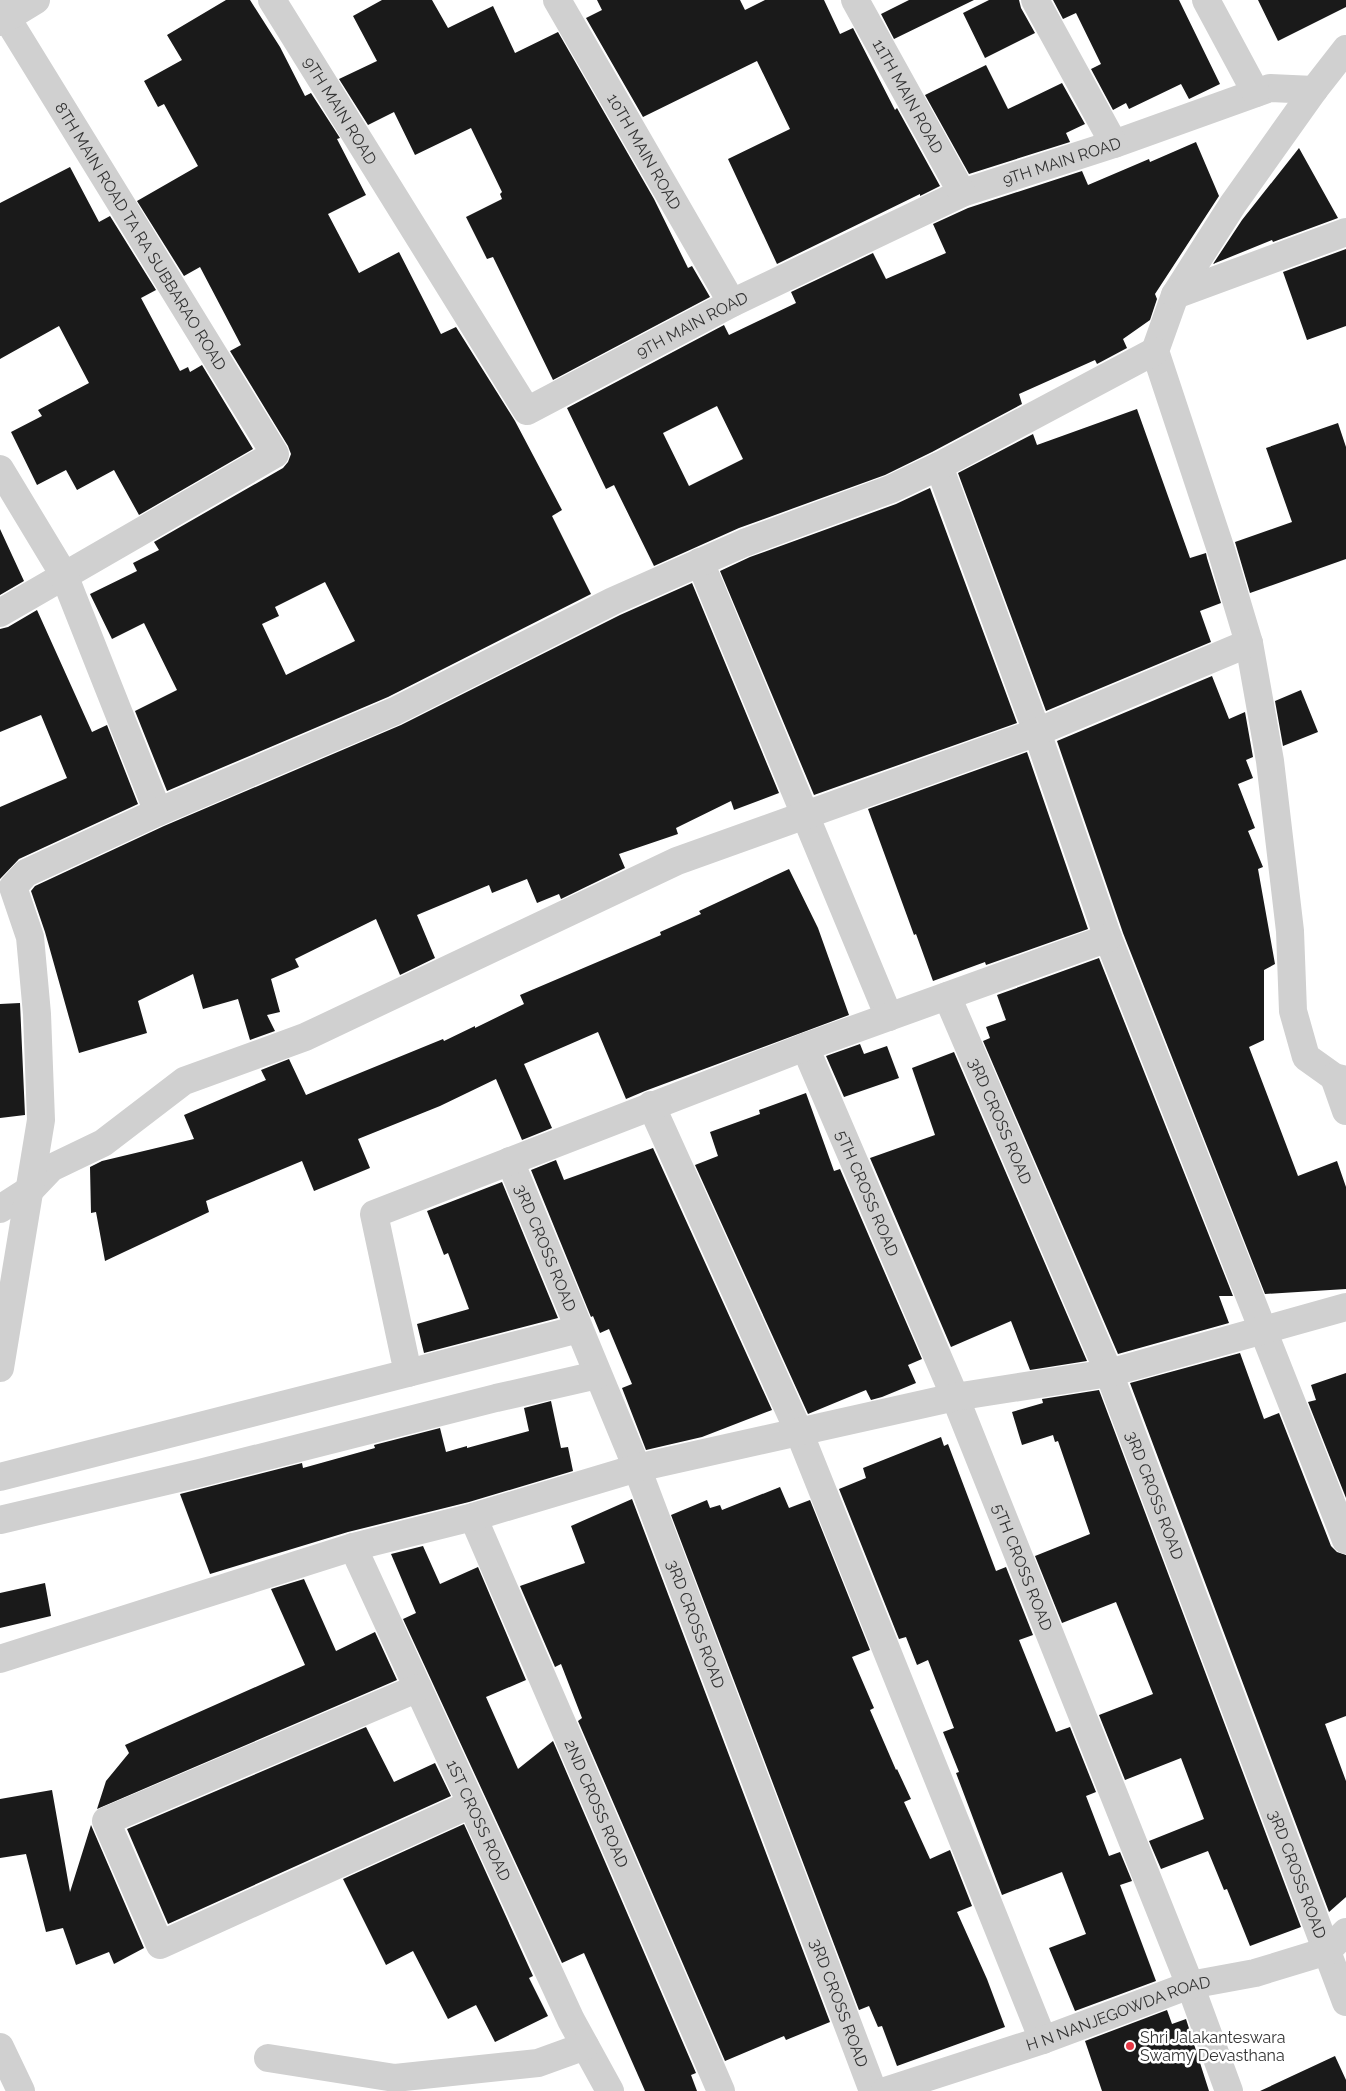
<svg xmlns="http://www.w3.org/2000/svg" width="1346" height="2091" font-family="Raleway,sans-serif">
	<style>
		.building { fill: #1a1a1a; fill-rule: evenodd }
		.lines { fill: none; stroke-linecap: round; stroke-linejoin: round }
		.minor { stroke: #d0d0d0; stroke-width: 28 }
		.poi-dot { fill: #e63946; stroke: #fff; stroke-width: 2 }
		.labels { text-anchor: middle; stroke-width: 5; stroke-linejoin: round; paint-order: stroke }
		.street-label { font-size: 16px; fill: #333; stroke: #fff }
		.poi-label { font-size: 16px; fill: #333; stroke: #fff; text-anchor: start }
	</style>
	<rect width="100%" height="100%" fill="#fff"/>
	<path class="building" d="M 226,0 L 250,0 L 280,47 L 305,96 L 311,93 L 340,138 L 337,139 L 366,195 L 328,214 L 359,273 L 399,252 L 441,334 L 456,327 L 515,421 L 562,510 L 552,516 L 591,594 L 388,697 L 167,791 L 135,711 L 177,690 L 144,623 L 112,639 L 90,594 L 137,571 L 133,563 L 159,550 L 154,542 L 283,468 L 288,462 L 291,454 L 288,446 L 230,351 L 241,345 L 200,267 L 184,276 L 137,201 L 198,166 L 164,104 L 158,107 L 144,81 L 182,60 L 167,35 ZM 325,582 L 355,641 L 286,675 L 262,624 L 279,616 L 275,607 Z
		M 382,0 L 432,0 L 448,28 L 493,6 L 515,53 L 558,32 L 654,199 L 688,268 L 692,266 L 710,297 L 553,380 L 493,257 L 487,259 L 466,217 L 502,199 L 500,194 L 502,192 L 471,128 L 415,155 L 394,112 L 368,125 L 339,79 L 377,61 L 353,16 Z
		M 597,0 L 740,0 L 745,10 L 765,0 L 824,0 L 840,34 L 853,28 L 895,110 L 897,108 L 940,186 L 920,196 L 920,194 L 777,264 L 728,159 L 790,129 L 757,61 L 643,117 L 586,18 L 602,10 Z
		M 909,0 L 974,0 L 894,39 L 881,14 Z
		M 989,0 L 1019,0 L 1021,8 L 1035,33 L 985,58 L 963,13 Z
		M 1053,0 L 1179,0 L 1220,84 L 1189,99 L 1181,84 L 1129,109 L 1126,103 L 1113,110 L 1091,69 L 1101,64 L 1076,13 L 1063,19 Z
		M 1258,0 L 1346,0 L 1346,7 L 1278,41 Z
		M 986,65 L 1008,109 L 1062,83 L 1085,124 L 1066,133 L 1070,142 L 969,174 L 925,95 Z
		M 1196,142 L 1219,196 L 1155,294 L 1157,299 L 1150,320 L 1123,339 L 1127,348 L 1097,364 L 1095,360 L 1019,394 L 1022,404 L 932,452 L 885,475 L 739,528 L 654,566 L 614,485 L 606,489 L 567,408 L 724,325 L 729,335 L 796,303 L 791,292 L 873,253 L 886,279 L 946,253 L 933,224 L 968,208 L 1082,171 L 1088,185 L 1149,159 L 1150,162 ZM 717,406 L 743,459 L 689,486 L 663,433 Z
		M 1299,148 L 1338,218 L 1273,242 L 1272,240 L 1213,264 L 1242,220 Z
		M 70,167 L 99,222 L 110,216 L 156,290 L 141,298 L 180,371 L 188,367 L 190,372 L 202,365 L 253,449 L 139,515 L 114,470 L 77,490 L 66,470 L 37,485 L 11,432 L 42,416 L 38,410 L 89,383 L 59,326 L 0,359 L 0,203 Z
		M 1346,249 L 1346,326 L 1307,340 L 1283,272 Z
		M 1137,409 L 1190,558 L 1206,553 L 1207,558 L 1221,603 L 1200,611 L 1211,642 L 1046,711 L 958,473 L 1033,434 L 1037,445 Z
		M 1338,423 L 1346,447 L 1346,559 L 1250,593 L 1235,542 L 1292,522 L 1266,448 Z
		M 930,488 L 1017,723 L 814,795 L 720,571 L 750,557 L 896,504 Z
		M 0,529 L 24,581 L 0,595 Z
		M 692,583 L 779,793 L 734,810 L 731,801 L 676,828 L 678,834 L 619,854 L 625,868 L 561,899 L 559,894 L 537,903 L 527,879 L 492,893 L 489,885 L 417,915 L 435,958 L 400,975 L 376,919 L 295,959 L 299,967 L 271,979 L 280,1012 L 267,1015 L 275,1031 L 250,1040 L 238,999 L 203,1009 L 193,974 L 138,1001 L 147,1033 L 79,1053 L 45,932 L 31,891 L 35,886 L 164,826 L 401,725 L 620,615 Z
		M 37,610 L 92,732 L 107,725 L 138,804 L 19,859 L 0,879 L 0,807 L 67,778 L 41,715 L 0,732 L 0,629 L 8,627 Z
		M 1212,676 L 1229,719 L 1245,712 L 1253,757 L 1246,760 L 1253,778 L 1238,784 L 1255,828 L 1248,831 L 1263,867 L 1258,869 L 1275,964 L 1264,970 L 1264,1040 L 1249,1047 L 1298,1176 L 1337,1161 L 1346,1187 L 1346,1289 L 1265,1294 L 1123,933 L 1057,741 Z
		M 1301,690 L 1318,732 L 1283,746 L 1275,701 Z
		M 1027,752 L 1088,929 L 986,965 L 985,962 L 933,981 L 916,934 L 914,935 L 868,809 Z
		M 789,869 L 818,928 L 849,1015 L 645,1091 L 626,1099 L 598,1032 L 524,1064 L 552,1128 L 522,1140 L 496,1079 L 440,1106 L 358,1139 L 370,1168 L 314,1191 L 302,1161 L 206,1201 L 209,1212 L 105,1261 L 96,1212 L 91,1213 L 90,1167 L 102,1161 L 194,1139 L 184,1115 L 266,1080 L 261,1070 L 289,1059 L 306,1095 L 443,1039 L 444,1041 L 475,1026 L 475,1028 L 524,1004 L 520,995 L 661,935 L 660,932 L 701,914 L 699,911 Z
		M 1099,958 L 1233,1296 L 1219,1296 L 1229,1323 L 1118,1354 L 983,1041 L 990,1038 L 986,1027 L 1006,1020 L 997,995 Z
		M 20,1003 L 25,1115 L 0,1118 L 0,1004 Z
		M 860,1044 L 864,1054 L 887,1046 L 899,1078 L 844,1097 L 826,1056 Z
		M 954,1052 L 1087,1361 L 1030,1370 L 1011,1321 L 951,1347 L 870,1158 L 935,1135 L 912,1068 Z
		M 806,1093 L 834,1171 L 840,1169 L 922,1359 L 908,1365 L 916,1383 L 882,1397 L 871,1400 L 866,1390 L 808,1414 L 695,1165 L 718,1156 L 710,1132 L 760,1114 L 759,1110 Z
		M 653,1148 L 772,1410 L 702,1437 L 646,1450 L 622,1388 L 632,1384 L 609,1329 L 600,1333 L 593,1316 L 591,1317 L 531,1170 L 556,1160 L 564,1180 Z
		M 502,1182 L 558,1318 L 424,1353 L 417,1324 L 469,1309 L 448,1253 L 444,1255 L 427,1211 Z
		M 1240,1353 L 1264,1419 L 1279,1413 L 1331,1546 L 1337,1552 L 1346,1555 L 1346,1716 L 1325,1724 L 1346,1781 L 1346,1897 L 1329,1912 L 1130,1383 Z
		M 1346,1373 L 1346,1498 L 1308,1402 L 1316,1400 L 1311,1385 Z
		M 1099,1390 L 1301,1927 L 1250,1946 L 1227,1889 L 1224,1890 L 1208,1851 L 1161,1869 L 1149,1841 L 1204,1819 L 1181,1758 L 1125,1780 L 1099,1715 L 1153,1694 L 1116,1602 L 1062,1623 L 1035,1556 L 1090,1534 L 1058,1441 L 1055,1442 L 1053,1435 L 1022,1445 L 1012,1412 L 1043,1403 L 1042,1399 Z
		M 551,1401 L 561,1448 L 568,1447 L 573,1471 L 469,1502 L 348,1532 L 210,1574 L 180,1494 L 302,1463 L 303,1468 L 375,1448 L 374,1445 L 440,1428 L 446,1452 L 467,1446 L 467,1448 L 529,1431 L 524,1408 Z
		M 941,1437 L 944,1446 L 948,1444 L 996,1571 L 1006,1567 L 1033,1635 L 1019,1640 L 1056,1732 L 1070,1727 L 1096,1792 L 1086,1796 L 1109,1856 L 1120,1852 L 1132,1881 L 1120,1885 L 1156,1981 L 1075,2011 L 1049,1948 L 1086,1934 L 1062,1872 L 1002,1895 L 956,1773 L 959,1772 L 943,1732 L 954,1728 L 928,1660 L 917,1665 L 906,1637 L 899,1639 L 839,1489 L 866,1478 L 863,1468 Z
		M 780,1487 L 789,1508 L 810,1500 L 870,1650 L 852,1657 L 874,1708 L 870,1710 L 896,1770 L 897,1769 L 911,1799 L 904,1802 L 930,1859 L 950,1850 L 972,1906 L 957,1912 L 987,1979 L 1005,2027 L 897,2066 L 882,2026 L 878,2027 L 869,2006 L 859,2010 L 671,1515 L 707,1500 L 710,1508 L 720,1505 L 722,1510 Z
		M 632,1499 L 830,2022 L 786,2040 L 784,2036 L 725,2061 L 578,1721 L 582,1718 L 561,1664 L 555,1667 L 520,1586 L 585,1563 L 571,1526 Z
		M 423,1546 L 440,1584 L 478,1567 L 526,1680 L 486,1697 L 518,1769 L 553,1741 L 696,2073 L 691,2075 L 697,2091 L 645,2091 L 584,1953 L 562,1963 L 403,1619 L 416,1613 L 391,1554 Z
		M 304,1579 L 336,1651 L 375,1632 L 397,1680 L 97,1809 L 106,1781 L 129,1753 L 125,1745 L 305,1665 L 271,1589 Z
		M 45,1583 L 51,1616 L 0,1628 L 0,1593 Z
		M 366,1727 L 394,1782 L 435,1763 L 451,1796 L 168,1924 L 127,1829 Z
		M 52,1790 L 70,1892 L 91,1825 L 144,1948 L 114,1964 L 109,1952 L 76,1965 L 63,1928 L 46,1932 L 26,1854 L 0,1858 L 0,1799 Z
		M 464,1824 L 533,1976 L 529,1978 L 548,2016 L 495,2042 L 476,2005 L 448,2019 L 413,1951 L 386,1965 L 343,1879 Z
		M 1167,2010 L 1172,2024 L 1186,2019 L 1209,2091 L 1102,2091 L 1085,2041 Z
		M 1335,2056 L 1346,2080 L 1346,2091 L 1260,2091 Z"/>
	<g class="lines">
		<g class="minor">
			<path id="s1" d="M 272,0 L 527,411 L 732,303 L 962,193 L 1114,144 L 1270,88 L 1314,90"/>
			<path id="s2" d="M 557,0 L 732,303"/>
			<path id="s3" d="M 855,0 L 962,193"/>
			<path d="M 1035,0 L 1114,144"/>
			<path d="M 1206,0 L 1256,93"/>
			<path id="s4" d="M 0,7 L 275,454 L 0,613"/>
			<path d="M 0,22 L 36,0"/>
			<path d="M 1346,49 L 1314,90 L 1233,204 L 1175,295 L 1155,351 L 1222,553 L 1249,643 L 1270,761 L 1290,931 L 1293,1011 L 1306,1057 L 1334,1077 L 1346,1080"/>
			<path d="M 1175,295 L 1346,232"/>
			<path d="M 939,466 L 1037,732 L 1108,938 L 1346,1540"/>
			<path d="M 0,469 L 64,575 L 158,812"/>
			<path d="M 700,562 L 889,1017"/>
			<path id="s5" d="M 947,996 L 1109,1373 L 1346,2002"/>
			<path id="s6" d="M 805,1047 L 955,1397 L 1190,1985 L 1229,2091"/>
			<path d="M 1334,1077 L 1346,1111"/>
			<path d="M 651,1105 L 799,1432 L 1043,2040"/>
			<path id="s7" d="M 510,1161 L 637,1468 L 873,2091"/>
			<path d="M 0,1209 L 31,1189 L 51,1168 L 103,1143 L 184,1081 L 305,1037 L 677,861 L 1037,732 L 1249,643"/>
			<path d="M 0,1368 L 41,1120 L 37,1014 L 30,937 L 13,887 L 26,873 L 158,812 L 395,711 L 613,601 L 744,543 L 891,489 L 939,466 L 1155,351"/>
			<path d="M 408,1373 L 579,1329"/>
			<path d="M 0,1477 L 408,1373 L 374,1214 L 805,1047 L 1108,938"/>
			<path id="s8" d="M 473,1517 L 721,2091"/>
			<path d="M 0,1520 L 200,1473 L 496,1398 L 597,1375"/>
			<path id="s9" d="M 353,1547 L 571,2020 L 610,2091"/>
			<path d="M 0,1659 L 353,1547 L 473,1517 L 637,1468 L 955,1397 L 1109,1373 L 1346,1307"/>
			<path d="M 418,1688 L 106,1821 L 160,1945 L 471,1804"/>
			<path d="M 0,2047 L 21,2091"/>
			<path d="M 268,2058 L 395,2078 L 538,2063 L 585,2046"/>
			<path id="s10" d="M 885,2091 L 1043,2040 L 1190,1985 L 1255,1973 L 1327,1951 L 1346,1932"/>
		</g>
	</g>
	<circle class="poi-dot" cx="1130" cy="2046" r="5"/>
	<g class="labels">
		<g class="street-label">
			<text dy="6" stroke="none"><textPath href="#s3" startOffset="110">11TH MAIN ROAD</textPath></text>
			<text dy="6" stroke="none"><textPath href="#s1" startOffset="130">9TH MAIN ROAD</textPath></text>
			<text dy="6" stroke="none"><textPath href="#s2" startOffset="175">10TH MAIN ROAD</textPath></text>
			<text dy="6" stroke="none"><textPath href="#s1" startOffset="1075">9TH MAIN ROAD</textPath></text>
			<text dy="6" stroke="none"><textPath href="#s4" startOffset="269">8TH MAIN ROAD TA RA SUBBARAO ROAD</textPath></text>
			<text dy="6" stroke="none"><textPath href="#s1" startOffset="670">9TH MAIN ROAD</textPath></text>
			<text dy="6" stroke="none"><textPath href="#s5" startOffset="136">3RD CROSS ROAD</textPath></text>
			<text dy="6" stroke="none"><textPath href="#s6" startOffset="159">5TH CROSS ROAD</textPath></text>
			<text dy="6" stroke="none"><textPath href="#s7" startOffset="94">3RD CROSS ROAD</textPath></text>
			<text dy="6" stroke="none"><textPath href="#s5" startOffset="541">3RD CROSS ROAD</textPath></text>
			<text dy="6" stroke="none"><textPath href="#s6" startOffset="564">5TH CROSS ROAD</textPath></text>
			<text dy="6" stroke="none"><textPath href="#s7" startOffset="499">3RD CROSS ROAD</textPath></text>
			<text dy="6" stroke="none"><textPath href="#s8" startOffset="312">2ND CROSS ROAD</textPath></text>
			<text dy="6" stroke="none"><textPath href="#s9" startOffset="301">1ST CROSS ROAD</textPath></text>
			<text dy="6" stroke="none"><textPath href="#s5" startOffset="946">3RD CROSS ROAD</textPath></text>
			<text dy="6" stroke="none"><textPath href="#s7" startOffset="904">3RD CROSS ROAD</textPath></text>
			<text dy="6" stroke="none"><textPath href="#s10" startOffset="246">H N NANJEGOWDA ROAD</textPath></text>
		</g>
		<g class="poi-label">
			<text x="1140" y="2043">Shri Jalakanteswara<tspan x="1140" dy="18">Swamy Devasthana</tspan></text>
		</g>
	</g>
</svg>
